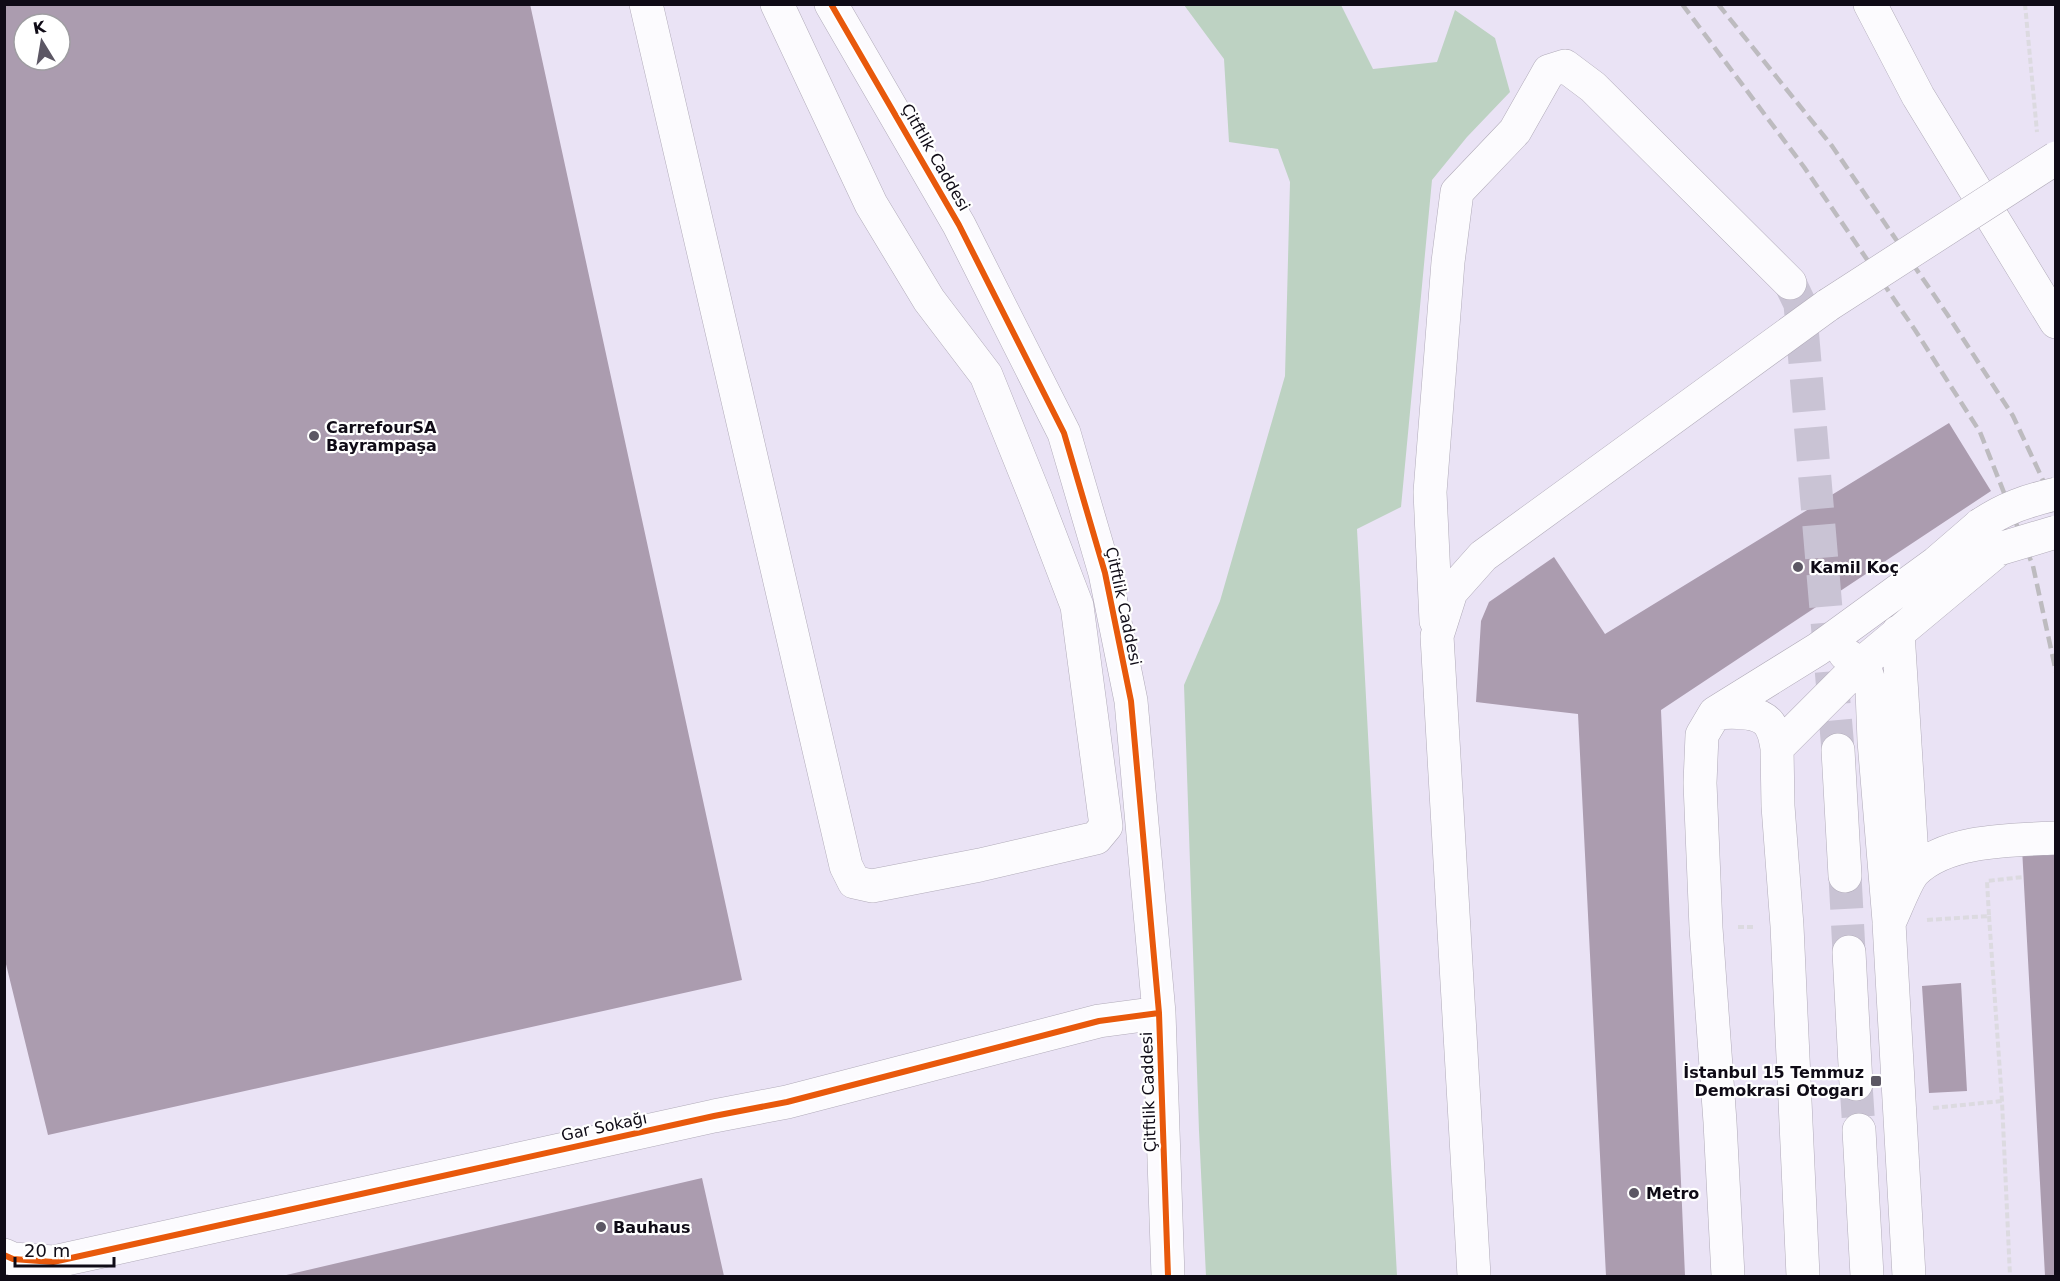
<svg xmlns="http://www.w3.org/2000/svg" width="2060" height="1281" font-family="'DejaVu Sans',sans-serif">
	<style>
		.green { fill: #bdd2c2 }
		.building { fill: #ab9caf; fill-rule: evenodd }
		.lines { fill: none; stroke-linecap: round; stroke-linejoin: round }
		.minor-tunnel { stroke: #c9c3d4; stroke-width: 33; stroke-dasharray: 33 16; stroke-linecap: butt }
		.minor-casing { stroke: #b1abb9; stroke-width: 34 }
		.path { stroke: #dcdae0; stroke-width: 4; stroke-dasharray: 6 3; stroke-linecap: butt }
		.minor { stroke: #fcfbfe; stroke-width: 33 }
		.rail { stroke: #bdbbbf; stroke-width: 4.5; stroke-dasharray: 12 6; stroke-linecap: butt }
		.minor-bridge-casing { stroke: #b1abb9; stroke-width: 34; stroke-linecap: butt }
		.minor-bridge { stroke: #fcfbfe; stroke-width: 33 }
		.cycleway-casing { stroke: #fff; stroke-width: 10 }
		.cycleway { stroke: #e8590c; stroke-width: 6 }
		.poi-dot { fill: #5c5764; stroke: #fff; stroke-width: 2 }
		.labels { text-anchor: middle; stroke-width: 4.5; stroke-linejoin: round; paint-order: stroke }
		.street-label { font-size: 16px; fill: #0f0b16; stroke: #fff }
		.poi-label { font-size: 16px; font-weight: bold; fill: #0f0b16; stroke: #fff; text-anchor: start }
	</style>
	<rect width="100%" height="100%" fill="#eae3f5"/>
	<path class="green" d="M 1184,5 L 1341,5 L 1373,69 L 1437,62 L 1455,10 L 1495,38 L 1510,92 L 1467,137 L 1432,180 L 1401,507 L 1357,529 L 1397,1276 L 1206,1276 L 1199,1131 L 1184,685 L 1220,601 L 1285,376 L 1290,182 L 1278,149 L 1229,142 L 1224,59 Z"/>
	<path class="building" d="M 11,4 L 530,4 L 742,980 L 48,1135 L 4,956 L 4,818 L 6,818 L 4,811 L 4,6 ZM 24,24 L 60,24 L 60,60 L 24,60 Z
		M 1949,423 L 1991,491 L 1661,710 L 1685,1276 L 1606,1276 L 1578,714 L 1476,702 L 1481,621 L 1489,602 L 1554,557 L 1605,634 Z
		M 2056,846 L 2056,1276 L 2045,1276 L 2022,848 Z
		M 1961,983 L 1967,1091 L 1929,1093 L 1922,986 Z
		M 702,1178 L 724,1276 L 282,1276 Z"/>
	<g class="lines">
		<path class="minor-tunnel" d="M 1790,283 L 1800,304 L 1838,750
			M 1845,876 L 1849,952
			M 1856,1084 L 1859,1130"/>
		<defs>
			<path id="minor" d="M 646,4 L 846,866 L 854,882 L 872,886 L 980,865 L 1096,838 L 1106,826 L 1077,606 L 1036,499 L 986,375 L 929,300 L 871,204 L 777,4
				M 831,4 L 959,225 L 1064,433 L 1105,573 L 1131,701 L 1159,1013 L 1168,1276
				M 1870,4 L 1918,96 L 2056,322
				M 1436,621 L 1430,492 L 1448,262 L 1457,192 L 1515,131 L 1549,71 L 1565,66 L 1593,87 L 1790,283
				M 1898,632 L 1913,873
				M 1845,654 L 1861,664 L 1866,672 L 1872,690 L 1874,741 L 1889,921
				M 1715,713 C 1733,712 1764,709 1772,729 C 1775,735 1776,742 1777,748
				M 1838,750 L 1845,876
				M 1849,952 L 1856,1084
				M 1859,1130 L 1867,1276
				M 4,1255 L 13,1259 L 53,1262 L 714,1116 L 787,1102 L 1099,1021 L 1159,1013
				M 1474,1276 L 1437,636 L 1451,592 L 1483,556 L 1828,305
				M 1728,1276 L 1720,1122 L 1706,928 L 1700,783 L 1702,735 L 1715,713 L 1818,649 L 1936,563 L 1980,525
				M 1803,1276 L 1787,926 L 1778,806 L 1777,748 L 1861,664 L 1999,549
				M 1909,1276 L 1889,923 C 1895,911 1906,881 1914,872 C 1946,839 2013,840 2056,838"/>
		</defs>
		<use href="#minor" class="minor-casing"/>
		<path class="path" d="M 2025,4 L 2037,132
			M 1989,916 L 2002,1101 L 2010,1276
			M 1927,920 L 1989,916 L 1987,881 L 2023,877
			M 1738,927 L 1754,927
			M 1933,1108 L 2002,1101"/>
		<use href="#minor" class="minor"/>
		<path class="rail" d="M 1682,4 L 1804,167 L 1915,330 L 1980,432 L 2033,566 L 2056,672
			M 1718,4 L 1832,146 L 1947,314 L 2013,416 L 2056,508"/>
		<defs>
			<path id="minor-bridge" d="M 1828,305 L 2056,158
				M 1980,525 C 2005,508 2026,501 2056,494
				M 1999,549 L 2056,532"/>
		</defs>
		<use href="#minor-bridge" class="minor-bridge-casing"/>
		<use href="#minor-bridge" class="minor-bridge"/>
		<defs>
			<path id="cycleway" d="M 831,4 L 959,225 L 1064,433 L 1105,573 L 1131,701 L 1159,1013 L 1168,1276
				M 4,1255 L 13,1259 L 53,1262 L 714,1116 L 787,1102 L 1099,1021 L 1159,1013"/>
		</defs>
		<use href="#cycleway" class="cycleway-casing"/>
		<use href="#cycleway" class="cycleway"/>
	</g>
	<g class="poi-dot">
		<circle cx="314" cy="436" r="6"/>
		<circle cx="1798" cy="567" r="6"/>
		<rect x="1870" y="1075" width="12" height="12" rx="3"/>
		<circle cx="1634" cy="1193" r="6"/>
		<circle cx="601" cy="1227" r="6"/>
	</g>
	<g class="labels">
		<g class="street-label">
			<text transform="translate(936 157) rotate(60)" y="6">Çitftlik Caddesi</text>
			<text transform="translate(1124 606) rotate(78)" y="6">Çitftlik Caddesi</text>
			<text transform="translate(1148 1092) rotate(-92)" y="6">Çitftlik Caddesi</text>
			<text transform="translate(604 1126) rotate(-12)" y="6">Gar Sokağı</text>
		</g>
		<g class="poi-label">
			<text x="326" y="433">CarrefourSA<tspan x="326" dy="18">Bayrampaşa</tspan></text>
			<text x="1810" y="573">Kamil Koç</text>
			<text x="1864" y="1078" text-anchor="end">İstanbul 15 Temmuz<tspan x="1864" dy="18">Demokrasi Otogarı</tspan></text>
			<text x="1646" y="1199">Metro</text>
			<text x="613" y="1233">Bauhaus</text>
		</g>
	</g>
	<rect width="2060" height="1281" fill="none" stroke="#0f0b16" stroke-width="12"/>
	<g transform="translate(42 42) rotate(349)"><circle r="28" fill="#ffffff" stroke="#9f9da2" stroke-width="1.5"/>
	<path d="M0-4.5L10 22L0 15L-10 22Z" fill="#5c5764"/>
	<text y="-9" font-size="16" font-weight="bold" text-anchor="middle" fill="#0f0b16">K</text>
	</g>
	<path d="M15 1257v9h99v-9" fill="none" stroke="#0f0b16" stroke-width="3"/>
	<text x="24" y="1257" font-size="18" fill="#0f0b16" stroke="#ffffff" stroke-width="4.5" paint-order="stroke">20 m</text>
</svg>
